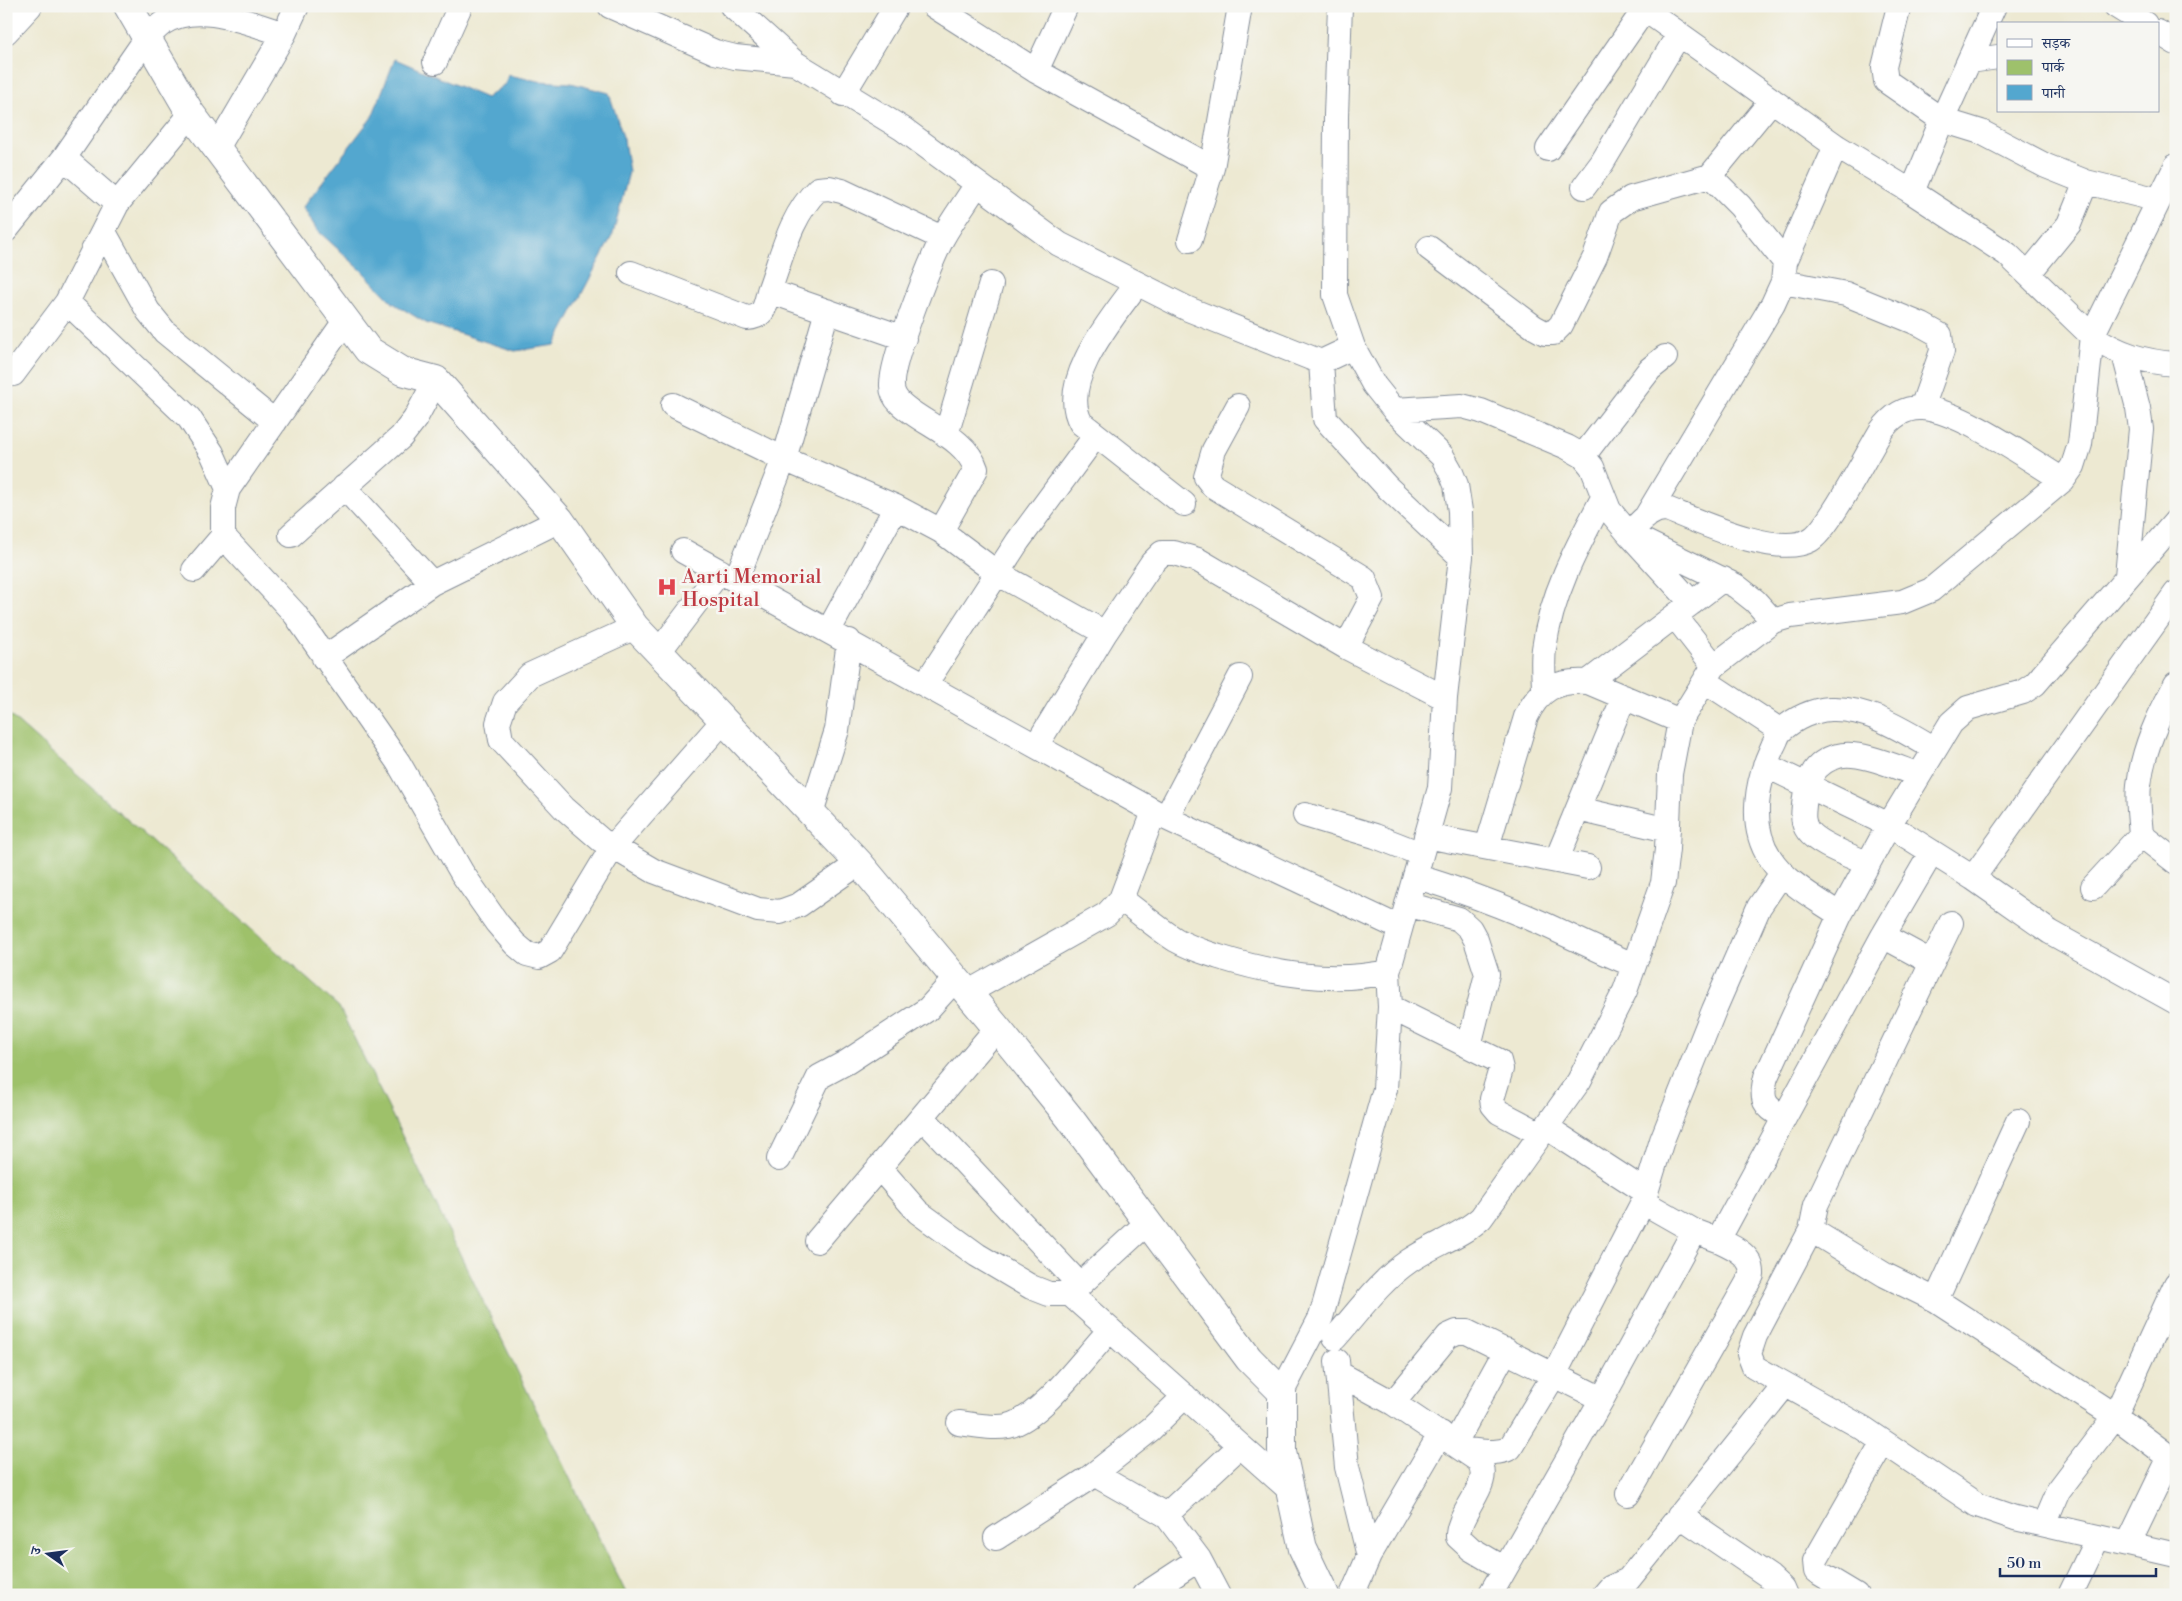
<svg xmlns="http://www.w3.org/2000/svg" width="2182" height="1601" font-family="'Libre Bodoni','Noto Serif Devanagari',serif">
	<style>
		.green { fill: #9ec16b; stroke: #5c7864 }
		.water { fill: #53a7cf; stroke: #376b96 }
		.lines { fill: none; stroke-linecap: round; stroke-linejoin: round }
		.street-casing { stroke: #848c98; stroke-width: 26 }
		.secondary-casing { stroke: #848c98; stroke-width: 30 }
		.street { stroke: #fff; stroke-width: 24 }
		.secondary { stroke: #fff; stroke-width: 28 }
		.labels { text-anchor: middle; stroke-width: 5; stroke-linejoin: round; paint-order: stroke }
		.health-label { font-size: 20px; fill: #be3a42; stroke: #f6f6f2; text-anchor: start }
	</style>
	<rect width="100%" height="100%" fill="#f6f6f2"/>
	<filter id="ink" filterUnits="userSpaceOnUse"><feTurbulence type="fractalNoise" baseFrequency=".02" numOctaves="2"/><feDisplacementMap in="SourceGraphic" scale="10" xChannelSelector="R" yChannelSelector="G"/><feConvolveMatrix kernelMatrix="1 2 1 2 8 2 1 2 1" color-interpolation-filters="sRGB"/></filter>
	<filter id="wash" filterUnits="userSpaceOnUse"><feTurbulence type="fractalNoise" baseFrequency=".0096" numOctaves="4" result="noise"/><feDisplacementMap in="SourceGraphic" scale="20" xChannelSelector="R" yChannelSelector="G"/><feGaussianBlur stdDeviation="1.12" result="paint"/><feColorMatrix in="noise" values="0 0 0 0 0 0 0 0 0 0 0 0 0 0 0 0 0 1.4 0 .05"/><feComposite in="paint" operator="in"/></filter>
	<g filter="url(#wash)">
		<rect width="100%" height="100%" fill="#ede9d2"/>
		<path class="green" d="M 6,712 L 339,1007 L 627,1595 L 6,1595 Z"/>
		<path class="water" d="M 395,59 L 486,98 L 505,84 L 508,75 L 538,81 L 571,83 L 609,93 L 624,140 L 629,172 L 613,234 L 555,345 L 515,351 L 426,323 L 393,303 L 361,270 L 317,230 L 303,207 L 372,117 Z"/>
	</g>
	<g filter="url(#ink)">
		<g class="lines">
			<defs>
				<path id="street" d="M 610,6 L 715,52 L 735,57 L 795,63
					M 732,6 L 795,63 L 903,129 L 1059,244 L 1188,309 L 1321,362 L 1353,347
					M 934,6 L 1036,71 L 1212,168
					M 1640,6 L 1836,146 L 1912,192 L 2007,254 L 2092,336 C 2119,354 2144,362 2176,364
					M 1899,6 L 1884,67 L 1886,81 L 1942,120 L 1981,132 L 2046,166 L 2086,182 L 2159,200
					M 2116,6 L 2145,24
					M 6,32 L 30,6
					M 2158,32 L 2176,43
					M 1970,61 L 1998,57
					M 435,62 L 460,6
					M 1036,71 L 1066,6
					M 843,94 L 896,6
					M 1772,100 L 1710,176 L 1740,206 L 1785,262
					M 1548,149 L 1644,10
					M 216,150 L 284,34 L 297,6
					M 64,158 L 117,204
					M 1584,187 L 1602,163 L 1679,34
					M 1912,192 L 1942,120 L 1994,6
					M 6,230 L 64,158 L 146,39 C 151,34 157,27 163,23 C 198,0 248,23 284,34
					M 104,232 L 148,311 L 165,332 L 275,422
					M 1190,240 L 1212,168 L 1240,6
					M 1429,248 L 1534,327 L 1545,333 L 1553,333 L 1561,325 L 1595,257 L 1611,212 L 1631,198 L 1710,176
					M 631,273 L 747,318 C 765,317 765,306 769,291 L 904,338
					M 2029,273 L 2069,224 L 2086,182
					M 1783,282 L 1846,294 L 1922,325 L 1940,335 L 1942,351 L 1922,408
					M 1137,284 C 1113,317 1057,382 1081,423 L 1184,504
					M 769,291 C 782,256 790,216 818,189 L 829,188 L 842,191 L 942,238
					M 67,302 L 189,418 L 212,453 L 228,489
					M 2124,354 L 2138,408 L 2141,429 L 2127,576
					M 1321,362 L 1325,419 L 1387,487 L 1461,557
					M 13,374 L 67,302 L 117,204 L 191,114
					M 673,405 L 784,459 L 896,507 L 941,531 L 997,573 L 1105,633
					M 1238,406 L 1214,450 L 1206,477 L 1213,486 L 1364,578 L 1372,598 L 1346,647
					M 1394,410 L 1462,406 L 1481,411 L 1567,447 L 1583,456 L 1592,467 L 1609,510 L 1629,534 L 1736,586 L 1755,601 L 1773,621
					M 946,435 L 991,284
					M 1583,456 L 1650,369 L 1665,357
					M 344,487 L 432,583
					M 1646,517 L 1773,304 L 1783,282 L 1785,262 L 1836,146
					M 941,531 L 976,469 C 966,437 923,425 900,403 C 895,398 892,393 892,386 C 890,363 930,263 942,239 C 952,220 966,202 977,184
					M 291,535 L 401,437 L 415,419 L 436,380
					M 223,536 L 295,614 L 398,762 L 462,873 L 497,923 L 515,944 L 527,954 L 539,957 L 550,951 L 612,848 L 723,721
					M 683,551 L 1166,818 L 1400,928
					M 194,570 L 223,536 L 223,508 L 228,489 L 345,321
					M 736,580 L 784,459 L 827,311
					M 1692,603 L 1629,534 C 1640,523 1650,508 1667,509 C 1700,522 1777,558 1810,540 C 1828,531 1868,452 1881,431 C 1891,417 1904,407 1922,408 C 1962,411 2028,459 2063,480
					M 1675,616 L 1714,666
					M 635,627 L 530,675 L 505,702 L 498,723 L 501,740 L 564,808 L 601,840 L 654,871 L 758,910 L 780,912 L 799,905 L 859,863
					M 829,630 L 896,507
					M 658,653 L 720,571
					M 324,658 L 432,583 L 560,520
					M 1705,681 L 1781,731
					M 1588,682 L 1723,579
					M 926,683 L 1018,541 L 1096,435
					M 2176,684 C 2159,715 2143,749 2139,785 C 2137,801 2140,819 2141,835 L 2176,862
					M 1544,691 C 1544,677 1542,663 1544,649 C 1551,594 1578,545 1603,498
					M 1036,746 L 1105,633 L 1152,563 L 1162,553 L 1174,553 L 1198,560 L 1346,647 L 1445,698
					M 1765,765 L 1889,825 L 1973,878 L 2050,932 L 2176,1002
					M 1578,809 L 1668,830
					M 811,813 L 837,730 L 849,641
					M 1305,815 L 1375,836 L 1421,854
					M 1166,818 L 1240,677
					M 1426,836 L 1588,867
					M 1487,847 L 1526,717 C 1539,689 1556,680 1588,682 L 1680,721
					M 1557,859 L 1624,697
					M 1868,864 C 1852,856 1818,845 1808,831 C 1802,823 1803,814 1804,805 C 1806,782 1813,762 1838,756 C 1859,750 1898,768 1919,775
					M 1415,876 C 1454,888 1492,902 1530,918 C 1565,933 1598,951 1634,965
					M 1973,878 L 2176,593
					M 2093,887 L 2141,835
					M 1121,899 C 1139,912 1157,928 1176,940 C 1190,948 1204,952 1219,957 C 1274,974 1330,984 1388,972
					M 1407,904 L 1459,919 L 1470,929 L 1476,940 L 1487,974 L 1469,1046
					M 1840,915 C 1817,899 1786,883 1770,858 C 1748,825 1757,780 1773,746 C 1776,741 1778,733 1782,730 C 1795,718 1813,710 1830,709 C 1868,707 1904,731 1935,749
					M 1951,923 L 1816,1205 L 1811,1230 L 1885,1275 L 1936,1300 L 2115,1416 L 2176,1462
					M 1883,936 L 1931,962
					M 967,993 L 1107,914 L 1121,899 L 1154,812
					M 1390,1007 L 1499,1061 L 1501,1069 L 1492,1099 L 1493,1105 L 1499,1112 L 1541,1134
					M 922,1117 L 1080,1285
					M 1784,1117 C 1764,1107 1760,1100 1766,1077 L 1840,915 L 1889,825 L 1951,723 L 1968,708 L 2023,692 L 2035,684 L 2176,521
					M 1546,1127 L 1646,1192
					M 779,1159 L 819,1077 L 847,1062 L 928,1009 L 956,978
					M 879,1167 L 918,1212 L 977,1255 L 1031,1287 L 1049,1294 L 1070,1294
					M 1643,1202 L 1694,1231 L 1718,1240 L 1883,936 L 1932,852
					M 1148,1222 L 1070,1294 L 1290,1490
					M 1811,1230 L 1755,1336 L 1749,1354 L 1754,1367 L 1863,1428 L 1977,1505 L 2015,1518 L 2176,1555
					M 817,1241 L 997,1028
					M 1936,1300 L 2018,1121
					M 1335,1338 C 1358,1312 1380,1281 1409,1261 C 1432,1245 1460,1237 1481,1218 L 1579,1081 L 1625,991 L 1663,883 L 1667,849 L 1670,774 L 1680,721 L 1714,666 L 1773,621 L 1790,616 L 1902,602 L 1931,590 L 2063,480 L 2073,466 L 2080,444 L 2092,336 L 2176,166
					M 1337,1361 L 1347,1467 L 1369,1556
					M 1338,1373 L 1393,1403 L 1478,1460 C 1496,1483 1457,1511 1458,1537 L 1471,1549 L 1505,1569
					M 1282,1392 L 1321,1317 L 1385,1089 L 1390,1007 L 1388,972 L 1440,788 L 1445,698 L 1461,557 L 1460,511 L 1456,485 L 1450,470 L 1442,456 L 1394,410 L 1374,385 L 1353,347 L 1335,295 L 1336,115 L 1340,6
					M 1393,1403 L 1448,1336 L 1457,1332 L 1467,1332 L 1602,1399
					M 959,1423 C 974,1425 993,1429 1008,1426 C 1042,1418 1085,1356 1110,1330
					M 1455,1443 L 1506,1350
					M 1466,1450 C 1481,1451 1497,1455 1510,1448 L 1554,1375 L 1643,1202 L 1662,1140 L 1714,1010 L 1759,907 L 1782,873
					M 1094,1474 L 1166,1515 L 1199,1559 L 1218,1595
					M 1628,1494 L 1752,1275 C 1753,1255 1733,1247 1718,1240
					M 1166,1515 L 1240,1446
					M 1679,1515 L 1770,1577 L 1782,1588 L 1785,1595
					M 2044,1524 L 2058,1491 L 2115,1416 L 2176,1284
					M 996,1538 L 1089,1478 L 1151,1429 L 1185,1396
					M 2129,1542 L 2170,1457
					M 1144,1595 L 1199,1559
					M 1352,1595 L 1369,1556 L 1441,1433
					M 1490,1595 L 1602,1399 L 1694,1231
					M 1604,1595 L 1610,1588 L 1628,1580 L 1785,1385
					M 1856,1595 L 1816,1571 L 1815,1561 L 1883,1442
					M 2070,1595 L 2098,1537"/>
				<path id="secondary" d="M 128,6 L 191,114 L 368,350 L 402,371 L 436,380 L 560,520 L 635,627 L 859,863 L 997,1028 L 1069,1117 L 1249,1359 L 1282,1392 L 1282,1452 L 1303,1549 L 1325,1595"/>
			</defs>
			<use href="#street" class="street-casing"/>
			<use href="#secondary" class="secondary-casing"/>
			<use href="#street" class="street"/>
			<use href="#secondary" class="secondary"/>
		</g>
	</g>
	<defs>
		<symbol id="hospital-bare" viewBox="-9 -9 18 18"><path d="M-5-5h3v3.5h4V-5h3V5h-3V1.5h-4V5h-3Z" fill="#e0444e" stroke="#f6f6f2" stroke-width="2.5" paint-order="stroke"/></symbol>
	</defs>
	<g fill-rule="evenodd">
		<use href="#hospital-bare" x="653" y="573" width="28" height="28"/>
	</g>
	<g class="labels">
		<g class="health-label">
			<text x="682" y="583">Aarti Memorial<tspan x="682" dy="23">Hospital</tspan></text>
		</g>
	</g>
	<rect width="2182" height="1601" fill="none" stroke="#f6f6f2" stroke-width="25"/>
	<rect x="1997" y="22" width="162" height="90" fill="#f6f6f2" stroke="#9ea6b7"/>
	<rect x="2007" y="39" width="25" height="8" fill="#ffffff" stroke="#9ea6b7"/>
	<text x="2042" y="48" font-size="15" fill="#1b2f5e">सड़क</text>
	<rect x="2007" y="60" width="25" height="15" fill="#9ec16b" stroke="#9ea6b7"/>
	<text x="2042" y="72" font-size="15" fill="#1b2f5e">पार्क</text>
	<rect x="2007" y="85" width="25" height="15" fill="#53a7cf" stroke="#9ea6b7"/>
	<text x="2042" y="98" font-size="15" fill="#1b2f5e">पानी</text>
	<g transform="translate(48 1554) rotate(284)" stroke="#f6f6f2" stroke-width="4" paint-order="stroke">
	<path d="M0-4L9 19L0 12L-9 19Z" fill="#1b2f5e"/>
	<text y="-8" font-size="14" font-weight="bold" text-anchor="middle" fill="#1b2f5e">उ</text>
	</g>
	<path d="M2000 1568v8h156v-8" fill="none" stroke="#1b2f5e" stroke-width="2.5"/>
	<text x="2007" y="1568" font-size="15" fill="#1b2f5e" stroke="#f6f6f2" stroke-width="4" paint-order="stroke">50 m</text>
</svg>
